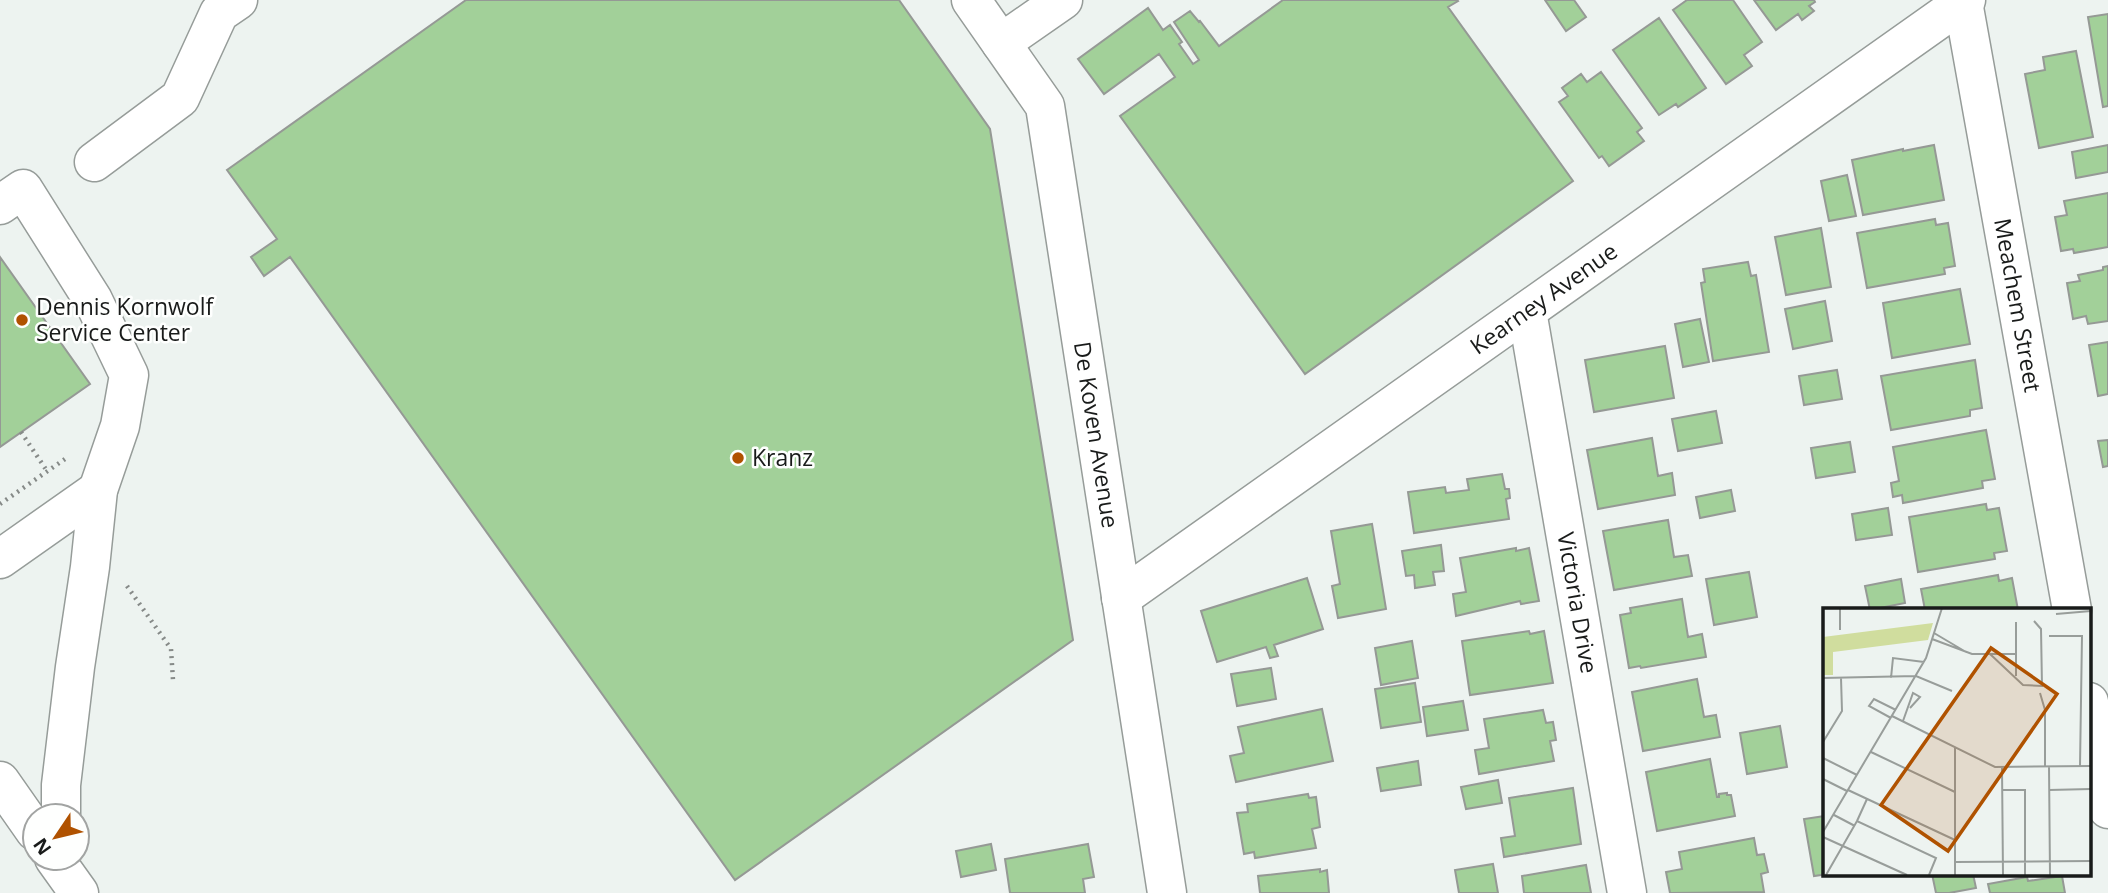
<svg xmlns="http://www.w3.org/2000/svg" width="2108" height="893" font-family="'Open Sans',sans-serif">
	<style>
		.building { fill: #a2d099; stroke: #959995; stroke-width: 2 }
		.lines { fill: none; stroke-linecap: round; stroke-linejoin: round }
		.minor-casing { stroke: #969c99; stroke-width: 41 }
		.path { stroke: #868a88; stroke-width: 4.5; stroke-dasharray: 2 5; stroke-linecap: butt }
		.minor { stroke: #fff; stroke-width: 38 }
		.poi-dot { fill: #b05200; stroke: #fefffe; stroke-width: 2.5 }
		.labels { text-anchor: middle; stroke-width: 5; stroke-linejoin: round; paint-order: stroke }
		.street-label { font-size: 23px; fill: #191b1a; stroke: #fefffe }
		.poi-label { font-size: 23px; fill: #191b1a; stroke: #fefffe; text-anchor: start }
		.inset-road { fill: none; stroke: #989d9a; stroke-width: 2 }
		.view { fill: #b05200; fill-opacity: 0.15; stroke: #b05200; stroke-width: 3.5 }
		.inset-edge { fill: none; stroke: #191b1a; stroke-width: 3.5 }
	</style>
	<rect width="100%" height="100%" fill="#edf3f0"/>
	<path class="building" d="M 466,0 L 899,0 L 990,129 L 1073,640 L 735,880 L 290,257 L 264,276 L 251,257 L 277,239 L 227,170 Z
		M 1283,0 L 1457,0 L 1458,1 L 1448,7 L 1573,181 L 1305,374 L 1120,116 L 1175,77 L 1159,54 L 1104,94 L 1078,59 L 1148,8 L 1163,30 L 1170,25 L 1182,42 L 1179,44 L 1193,64 L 1199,60 L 1174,22 L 1190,11 L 1199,22 L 1200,21 L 1219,46 Z
		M 1545,0 L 1574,0 L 1586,17 L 1566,31 Z
		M 1687,0 L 1733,0 L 1762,42 L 1744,55 L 1752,66 L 1726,84 L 1673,10 Z
		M 1754,0 L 1814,0 L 1815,2 L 1809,6 L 1814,11 L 1802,20 L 1798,14 L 1776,30 Z
		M 2108,14 L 2108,106 L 2103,107 L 2088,17 Z
		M 1659,18 L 1706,88 L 1678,107 L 1676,104 L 1659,115 L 1613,50 Z
		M 2076,51 L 2093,137 L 2039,148 L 2025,74 L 2045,70 L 2043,57 Z
		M 1601,72 L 1642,128 L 1637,132 L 1644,141 L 1609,166 L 1602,156 L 1599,158 L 1559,102 L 1568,96 L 1562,88 L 1581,74 L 1587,82 Z
		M 1934,145 L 1944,200 L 1863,215 L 1852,160 L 1903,149 L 1903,151 Z
		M 2108,145 L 2108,172 L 2076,178 L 2072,152 Z
		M 1847,175 L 1856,216 L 1829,221 L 1821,181 Z
		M 2108,193 L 2108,247 L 2074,253 L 2073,249 L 2061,251 L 2055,217 L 2067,215 L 2064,201 Z
		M 1935,219 L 1936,225 L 1948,223 L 1955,266 L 1944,268 L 1945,274 L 1867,288 L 1857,233 Z
		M 1821,228 L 1831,287 L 1786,295 L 1775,237 Z
		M 0,257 L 90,384 L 0,447 Z
		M 1748,262 L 1751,276 L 1756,275 L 1769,352 L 1713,361 L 1701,283 L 1705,282 L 1703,269 Z
		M 2108,266 L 2108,321 L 2088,324 L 2086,316 L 2073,319 L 2067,283 L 2080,281 L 2078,275 L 2103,270 L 2103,267 Z
		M 1960,289 L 1970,344 L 1892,358 L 1883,303 Z
		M 1825,301 L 1832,341 L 1793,349 L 1785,309 Z
		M 1700,319 L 1709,362 L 1683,367 L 1675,324 Z
		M 2108,342 L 2108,394 L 2098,396 L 2089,345 Z
		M 1665,346 L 1674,398 L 1594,412 L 1585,360 Z
		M 1975,360 L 1982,408 L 1970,410 L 1970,416 L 1891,430 L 1881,376 Z
		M 1837,370 L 1842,399 L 1804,405 L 1799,376 Z
		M 1716,411 L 1722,443 L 1678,451 L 1672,419 Z
		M 1986,430 L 1995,479 L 1982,481 L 1983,488 L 1903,503 L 1902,495 L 1893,497 L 1891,483 L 1899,481 L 1893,447 Z
		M 1652,438 L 1658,476 L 1672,473 L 1675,495 L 1598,509 L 1587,450 Z
		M 2108,440 L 2108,466 L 2103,467 L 2098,441 Z
		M 1850,442 L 1855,472 L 1816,478 L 1811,448 Z
		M 1502,474 L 1505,489 L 1509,489 L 1510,498 L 1506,499 L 1509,519 L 1414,533 L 1408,492 L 1445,487 L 1446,493 L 1469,490 L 1467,479 Z
		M 1731,490 L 1735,511 L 1700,518 L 1696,497 Z
		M 1986,504 L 1987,510 L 1999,508 L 2007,551 L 1994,553 L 1995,559 L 1918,572 L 1909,517 Z
		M 1888,508 L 1892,535 L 1856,540 L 1852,514 Z
		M 1668,520 L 1674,557 L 1688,555 L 1692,576 L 1614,590 L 1603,531 Z
		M 1372,524 L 1386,609 L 1338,618 L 1332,586 L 1340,584 L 1331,531 Z
		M 1441,545 L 1444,571 L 1433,572 L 1435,585 L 1415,588 L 1414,575 L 1406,576 L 1402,551 Z
		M 1516,548 L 1516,551 L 1529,548 L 1539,601 L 1521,604 L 1520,601 L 1456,616 L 1453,594 L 1466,592 L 1460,558 Z
		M 1749,572 L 1757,617 L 1714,625 L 1706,579 Z
		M 1998,575 L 1999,581 L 2012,578 L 2018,610 L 1925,610 L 1921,589 Z
		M 1307,578 L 1323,629 L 1274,645 L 1278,656 L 1270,658 L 1266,647 L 1217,662 L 1201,611 Z
		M 1901,579 L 1905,603 L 1870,610 L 1865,586 Z
		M 1682,599 L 1688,637 L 1702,634 L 1706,657 L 1641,668 L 1640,666 L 1629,668 L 1620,615 L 1631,613 L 1630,608 Z
		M 1529,631 L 1530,634 L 1544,631 L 1553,683 L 1470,695 L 1462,641 Z
		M 1412,641 L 1418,678 L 1381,685 L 1375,648 Z
		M 1271,668 L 1276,699 L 1237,706 L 1231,674 Z
		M 1697,679 L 1704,717 L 1716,715 L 1720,737 L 1643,751 L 1632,692 Z
		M 1415,683 L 1421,722 L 1381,728 L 1375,689 Z
		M 1463,701 L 1468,730 L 1427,736 L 1423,707 Z
		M 1322,709 L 1333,761 L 1236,782 L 1230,756 L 1244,753 L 1238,727 Z
		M 1543,710 L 1546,723 L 1553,722 L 1556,740 L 1550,741 L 1554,761 L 1479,774 L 1475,750 L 1489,748 L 1484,719 Z
		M 1780,726 L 1787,767 L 1747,774 L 1740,733 Z
		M 1710,759 L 1717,797 L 1719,797 L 1719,794 L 1727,793 L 1727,795 L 1731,795 L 1735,816 L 1657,831 L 1646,772 Z
		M 1418,761 L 1421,785 L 1381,791 L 1377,768 Z
		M 1498,780 L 1502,803 L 1466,809 L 1461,787 Z
		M 1573,788 L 1581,844 L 1504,857 L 1501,838 L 1515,836 L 1509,798 Z
		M 1308,794 L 1309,798 L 1316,797 L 1320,827 L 1312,829 L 1316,848 L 1255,858 L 1254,852 L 1244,854 L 1237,813 L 1248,812 L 1247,804 Z
		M 1825,816 L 1825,874 L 1828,874 L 1814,876 L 1804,819 Z
		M 1754,838 L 1757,855 L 1764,854 L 1768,872 L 1761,874 L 1764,892 L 1670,893 L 1666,872 L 1682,869 L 1679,852 Z
		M 991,844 L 996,870 L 961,877 L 956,851 Z
		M 1088,844 L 1094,877 L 1083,879 L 1085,893 L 1010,893 L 1005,859 Z
		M 1493,864 L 1498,893 L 1459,893 L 1455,870 Z
		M 1586,865 L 1591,893 L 1524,893 L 1522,876 Z
		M 1320,869 L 1320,872 L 1327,870 L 1329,893 L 1260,893 L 1258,876 Z
		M 1932,874 L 1973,874 L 1976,888 L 1949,893 L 1936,893 Z
		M 2062,876 L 2065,893 L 1990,893 L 1988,884 L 2027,877 L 2028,881 Z"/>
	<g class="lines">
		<defs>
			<g id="minor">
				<path id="s1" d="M 971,0 L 1045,106 L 1167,893"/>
				<path id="s2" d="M 1963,2 L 2072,610"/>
				<path d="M 1001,43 L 1063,0"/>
				<path d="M 94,162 L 180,98 L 219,13 L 238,0"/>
				<path d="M 0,205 L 23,189 L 93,300 L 129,375 L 120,426 L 98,490 L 90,567 L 75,667 L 61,785 L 61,816"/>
				<path id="s3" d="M 1527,311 L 1627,893"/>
				<path d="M 0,559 L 98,490"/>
				<path id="s4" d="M 1121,598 L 1966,0"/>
				<path d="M 2089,702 L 2108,809"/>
				<path d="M 0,781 L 35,831"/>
				<path d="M 54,858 L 79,893"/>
			</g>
		</defs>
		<use href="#minor" class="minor-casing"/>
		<path class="path" d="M 21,432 L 47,471
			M 0,504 L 65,459
			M 127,586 L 171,649 L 173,680"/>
		<use href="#minor" class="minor"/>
	</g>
	<g class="poi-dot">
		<circle cx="22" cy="320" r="7"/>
		<circle cx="738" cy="458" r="7"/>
	</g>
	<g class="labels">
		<g class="street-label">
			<text dy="8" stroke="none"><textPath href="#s4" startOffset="518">Kearney Avenue</textPath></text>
			<text dy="8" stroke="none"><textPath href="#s2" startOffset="308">Meachem Street</textPath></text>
			<text dy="8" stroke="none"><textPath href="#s1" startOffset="462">De Koven Avenue</textPath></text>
			<text dy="8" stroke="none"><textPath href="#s3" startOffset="296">Victoria Drive</textPath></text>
		</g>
		<g class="poi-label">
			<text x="36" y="315">Dennis Kornwolf<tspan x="36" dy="26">Service Center</tspan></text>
			<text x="752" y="466">Kranz</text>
		</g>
	</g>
	<g transform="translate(1823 608)">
		<rect width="268" height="268" fill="#edf3f0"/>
		<path d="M 110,15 L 105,32 L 10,44 L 10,67 L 0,67 L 0,29 Z" fill="#d0dd9e"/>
		<path class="inset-road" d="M 17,0 L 17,22M 44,0 L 91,0M 233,6 L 268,3M 193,14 L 193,68M 111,25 L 143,44M 226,28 L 259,28 L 257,158M 109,31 L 149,46 L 193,46M 167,46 L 200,77 L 219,78 L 218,21 L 211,13M 0,70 L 93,68 L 129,83M 68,70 L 70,50 L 101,54M 217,85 L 222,102 L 222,158M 69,108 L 172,159 L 268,158M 68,110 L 46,98 L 51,91 L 73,102M 80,113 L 90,85 L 97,89 L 87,100M 0,134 L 19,103 L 18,70M 132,139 L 132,267M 48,144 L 132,184M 0,150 L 34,167M 226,158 L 227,267M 179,159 L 180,267M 0,171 L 24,183M 25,182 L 132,232M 179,182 L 202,182 L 202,267M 226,182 L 268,181M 11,207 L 32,218M 34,213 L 44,191M 0,224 L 103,50 L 119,0M 0,229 L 84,267M 132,254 L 268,253M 3,267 L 34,213 L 113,250 L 106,267"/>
		<path class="view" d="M 168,40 L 234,86 L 125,243 L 58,197 Z"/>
		<rect width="268" height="268" class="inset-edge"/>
	</g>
	<g transform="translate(56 837) rotate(235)"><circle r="33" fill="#fefffe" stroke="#a2a4a3" stroke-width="2"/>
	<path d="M0-5L12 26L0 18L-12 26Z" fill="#b05200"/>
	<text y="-10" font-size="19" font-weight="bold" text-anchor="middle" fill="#191b1a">N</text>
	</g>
</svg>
